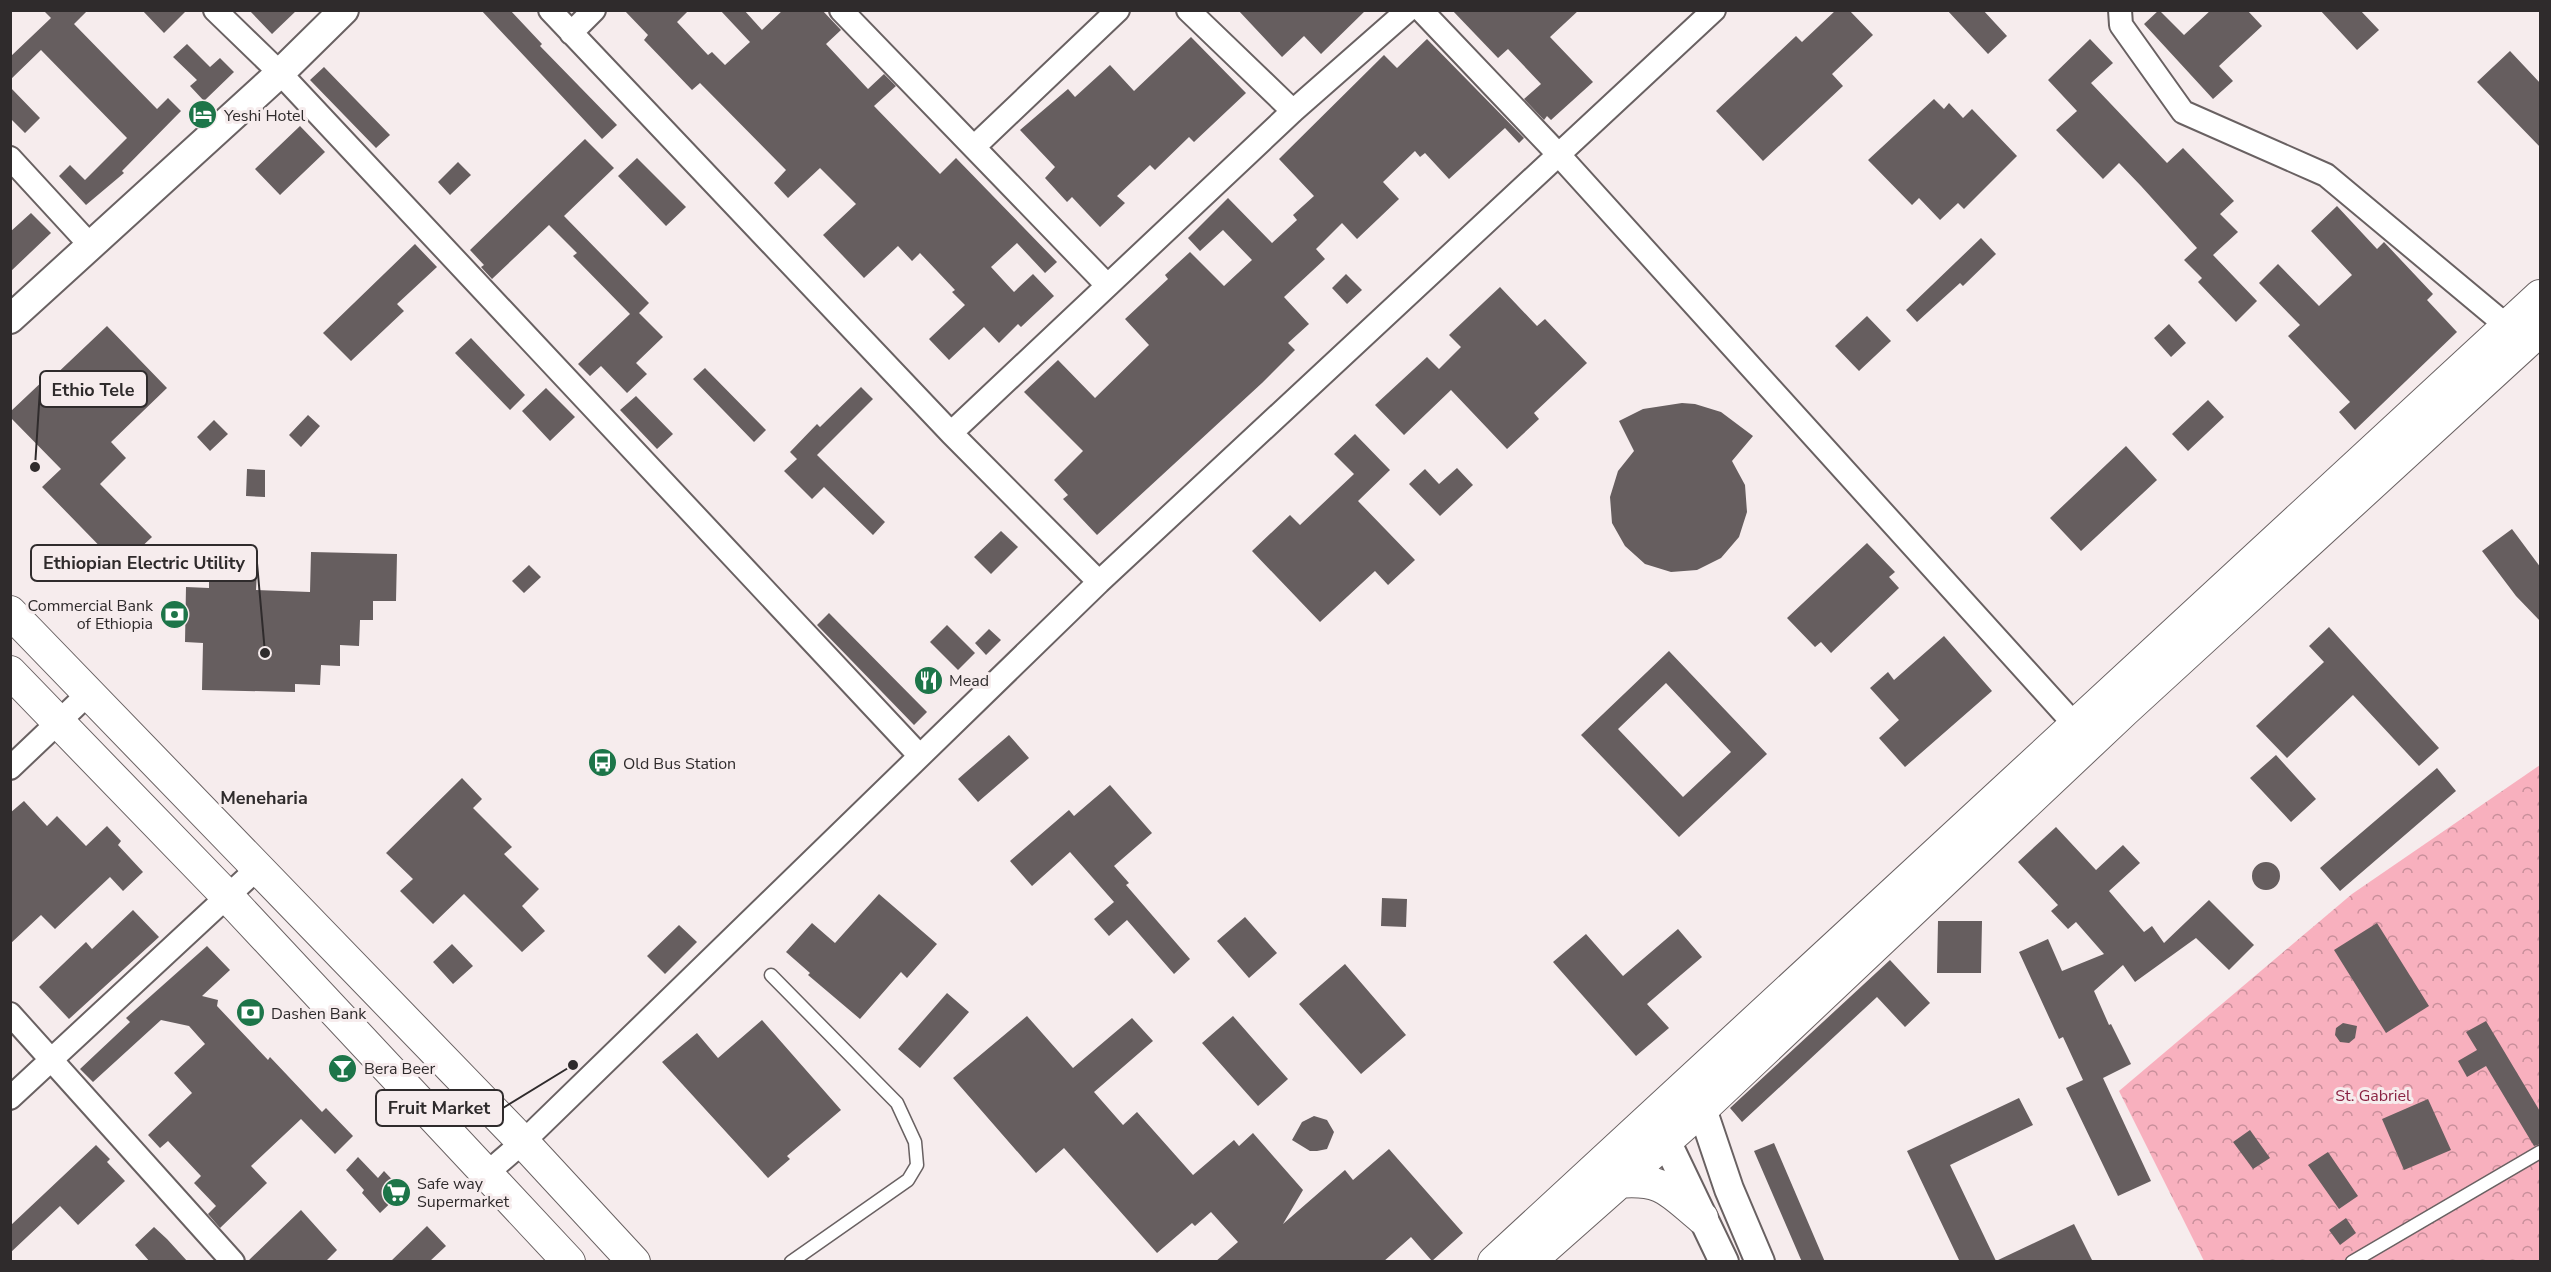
<svg xmlns="http://www.w3.org/2000/svg" width="2551" height="1272" font-family="'Nunito Sans',sans-serif">
	<style>
		.forest { fill: url(#forest-crowns) }
		.building { fill: #665e5f; fill-rule: evenodd }
		.lines { fill: none; stroke-linecap: round; stroke-linejoin: round }
		.service-casing { stroke: #696162; stroke-width: 15 }
		.minor-casing { stroke: #696162; stroke-width: 26 }
		.tertiary-casing { stroke: #696162; stroke-width: 32 }
		.secondary-casing { stroke: #696162; stroke-width: 34 }
		.service { stroke: #fff; stroke-width: 12 }
		.minor { stroke: #fff; stroke-width: 22 }
		.tertiary { stroke: #fff; stroke-width: 28 }
		.secondary { stroke: #fff; stroke-width: 32 }
		.labels { text-anchor: middle; stroke-width: 6; stroke-linejoin: round; paint-order: stroke }
		.poi-label { font-size: 16px; fill: #2f2b2c; stroke: #f6eced; text-anchor: start }
		.park-label { font-size: 16px; fill: #892242; stroke: #f6eced }
		.neighbourhood-label { font-size: 18px; font-weight: bold; fill: #2f2b2c; stroke: #f6eced }
		.leader { fill: none; stroke: #2f2b2c; stroke-width: 2 }
		.callout-dot { fill: #2f2b2c; stroke: #f6eced; stroke-width: 2 }
		.callout { fill: #f6eced; stroke: #2f2b2c; stroke-width: 2 }
		.callout-label { font-size: 18px; text-anchor: middle; font-weight: bold; fill: #2f2b2c }
	</style>
	<defs>
		<pattern id="forest-crowns" width="20" height="18" patternUnits="userSpaceOnUse" patternTransform="scale(1.5)"><rect width="20" height="18" fill="#f8b0be"/><path d="M2 6a3 3 0 1 1 6 0M12 15a3 3 0 1 1 6 0" fill="none" stroke="#c98f9b"/></pattern>
	</defs>
	<rect width="100%" height="100%" fill="#f6eced"/>
	<path class="forest" d="M 2540,765 L 2540,1261 L 2204,1261 L 2119,1091 L 2352,894 Z"/>
	<path class="building" d="M 43,10 L 88,10 L 74,24 L 157,109 L 168,98 L 181,111 L 122,171 L 124,173 L 86,205 L 59,176 L 70,165 L 85,180 L 127,138 L 41,50 L 10,80 L 10,57 L 51,18 Z
		M 142,10 L 187,10 L 164,33 Z
		M 249,10 L 297,10 L 272,34 Z
		M 481,10 L 510,10 L 542,44 L 540,46 L 617,125 L 602,139 Z
		M 624,10 L 689,10 L 677,22 L 708,55 L 712,52 L 725,65 L 750,42 L 720,10 L 744,10 L 762,30 L 783,10 L 822,10 L 841,30 L 826,44 L 868,89 L 884,74 L 896,86 L 874,106 L 940,174 L 956,158 L 1057,262 L 1045,273 L 1017,243 L 991,267 L 1014,292 L 1033,274 L 1054,296 L 1021,327 L 1018,324 L 999,343 L 984,327 L 949,360 L 929,339 L 965,305 L 952,292 L 955,290 L 920,253 L 912,261 L 898,246 L 864,278 L 823,235 L 856,204 L 820,168 L 788,198 L 774,183 L 786,170 L 700,83 L 692,90 L 644,40 L 648,35 Z
		M 1238,10 L 1366,10 L 1321,54 L 1304,36 L 1282,57 Z
		M 1452,10 L 1579,10 L 1550,37 L 1593,82 L 1551,120 L 1547,116 L 1544,120 L 1524,99 L 1541,84 L 1508,49 L 1498,58 Z
		M 1836,10 L 1849,10 L 1873,35 L 1832,74 L 1843,86 L 1763,161 L 1716,111 L 1796,36 L 1802,42 Z
		M 1947,10 L 1983,10 L 2007,36 L 1988,54 Z
		M 2159,10 L 2184,35 L 2211,10 L 2247,10 L 2262,26 L 2219,66 L 2233,81 L 2213,99 L 2144,24 Z
		M 2320,10 L 2360,10 L 2379,30 L 2357,50 Z
		M 1191,37 L 1246,93 L 1194,142 L 1189,137 L 1155,170 L 1150,165 L 1117,196 L 1125,203 L 1100,227 L 1072,197 L 1067,202 L 1045,178 L 1055,167 L 1020,130 L 1068,89 L 1075,97 L 1110,65 L 1134,91 Z
		M 1427,39 L 1524,138 L 1519,143 L 1505,128 L 1449,179 L 1425,153 L 1420,157 L 1415,151 L 1383,182 L 1399,199 L 1357,239 L 1342,223 L 1316,249 L 1325,259 L 1284,297 L 1309,324 L 1288,343 L 1295,350 L 1262,383 L 1097,535 L 1063,499 L 1068,495 L 1054,480 L 1083,451 L 1024,392 L 1058,360 L 1095,398 L 1149,345 L 1125,319 L 1168,279 L 1165,275 L 1190,252 L 1224,286 L 1252,260 L 1223,230 L 1200,251 L 1188,238 L 1228,198 L 1272,243 L 1297,220 L 1293,215 L 1314,196 L 1279,159 L 1384,55 L 1397,68 Z
		M 2090,39 L 2113,63 L 2091,83 L 2167,163 L 2183,148 L 2234,201 L 2220,214 L 2238,232 L 2213,255 L 2257,301 L 2236,322 L 2198,282 L 2202,278 L 2184,260 L 2197,248 L 2141,186 L 2119,163 L 2103,179 L 2056,130 L 2077,111 L 2048,80 Z
		M 187,44 L 210,67 L 220,58 L 234,72 L 204,101 L 190,86 L 197,80 L 173,57 Z
		M 2510,51 L 2541,84 L 2541,148 L 2477,82 Z
		M 324,67 L 390,135 L 376,148 L 310,80 Z
		M 10,87 L 40,118 L 25,133 L 10,118 Z
		M 1934,99 L 1944,109 L 1949,103 L 1963,118 L 1972,109 L 2017,156 L 1964,209 L 1958,203 L 1940,220 L 1919,198 L 1912,205 L 1868,160 Z
		M 300,126 L 325,152 L 280,195 L 255,169 Z
		M 585,139 L 614,168 L 564,216 L 649,303 L 639,313 L 663,337 L 636,363 L 647,374 L 627,393 L 601,366 L 590,376 L 578,364 L 630,314 L 573,256 L 577,253 L 549,225 L 492,279 L 481,267 L 484,265 L 470,250 Z
		M 637,158 L 686,207 L 666,226 L 618,176 Z
		M 458,162 L 471,175 L 450,195 L 438,182 Z
		M 2337,206 L 2377,249 L 2384,242 L 2433,294 L 2427,300 L 2457,332 L 2355,430 L 2339,412 L 2350,402 L 2288,336 L 2300,325 L 2259,283 L 2278,264 L 2319,306 L 2352,275 L 2311,231 Z
		M 31,213 L 51,233 L 10,272 L 10,232 Z
		M 1981,238 L 1996,254 L 1963,286 L 1960,283 L 1917,322 L 1906,310 Z
		M 415,244 L 437,267 L 397,304 L 404,311 L 351,361 L 323,333 Z
		M 1346,274 L 1362,290 L 1347,304 L 1332,288 Z
		M 1500,287 L 1537,326 L 1545,319 L 1587,363 L 1534,413 L 1539,419 L 1507,449 L 1451,390 L 1404,435 L 1375,405 L 1427,357 L 1439,369 L 1461,347 L 1449,335 Z
		M 1867,316 L 1891,341 L 1859,371 L 1835,346 Z
		M 2169,324 L 2186,343 L 2171,357 L 2154,338 Z
		M 107,326 L 167,388 L 111,442 L 126,458 L 100,484 L 152,537 L 120,567 L 42,487 L 61,469 L 10,417 L 10,412 L 47,377 L 50,380 Z
		M 471,338 L 525,395 L 510,410 L 455,353 Z
		M 705,368 L 766,430 L 754,442 L 693,379 Z
		M 861,387 L 873,399 L 817,455 L 885,522 L 873,535 L 824,487 L 812,499 L 784,471 L 797,459 L 790,452 L 817,424 L 820,427 Z
		M 546,388 L 575,417 L 550,441 L 522,411 Z
		M 636,396 L 673,434 L 657,449 L 620,410 Z
		M 2208,400 L 2224,417 L 2188,451 L 2172,434 Z
		M 1682,403 L 1695,404 L 1721,412 L 1753,436 L 1732,461 L 1745,485 L 1747,512 L 1739,537 L 1721,558 L 1697,570 L 1671,572 L 1645,564 L 1625,546 L 1612,523 L 1610,497 L 1618,471 L 1634,451 L 1619,421 L 1643,409 Z
		M 308,415 L 320,426 L 301,447 L 289,435 Z
		M 214,420 L 228,434 L 210,451 L 197,437 Z
		M 1355,434 L 1390,470 L 1358,501 L 1415,560 L 1388,585 L 1375,571 L 1320,622 L 1252,551 L 1290,515 L 1300,525 L 1354,474 L 1334,454 Z
		M 2126,446 L 2157,480 L 2081,551 L 2050,518 Z
		M 1457,468 L 1473,485 L 1440,516 L 1409,484 L 1425,469 L 1439,484 Z
		M 247,469 L 265,470 L 265,497 L 246,496 Z
		M 2512,529 L 2541,568 L 2541,622 L 2516,596 L 2482,551 Z
		M 1001,531 L 1018,547 L 991,574 L 974,557 Z
		M 1867,543 L 1895,572 L 1889,577 L 1899,588 L 1831,653 L 1821,642 L 1815,647 L 1787,618 Z
		M 311,552 L 397,554 L 396,601 L 373,601 L 373,620 L 360,620 L 359,646 L 340,645 L 340,666 L 321,665 L 320,685 L 295,684 L 295,692 L 202,690 L 203,643 L 185,642 L 186,587 L 209,588 L 209,569 L 257,571 L 256,590 L 310,592 Z
		M 529,565 L 541,577 L 524,593 L 512,581 Z
		M 829,613 L 927,712 L 914,725 L 817,625 Z
		M 947,625 L 975,653 L 958,670 L 930,642 Z
		M 2329,627 L 2439,748 L 2419,766 L 2353,695 L 2287,758 L 2256,726 L 2324,662 L 2309,646 Z
		M 989,629 L 1001,640 L 986,655 L 975,643 Z
		M 1944,636 L 1992,691 L 1905,767 L 1879,738 L 1899,720 L 1870,688 L 1888,672 L 1894,680 Z
		M 1669,651 L 1767,754 L 1679,837 L 1581,735 ZM 1666,683 L 1731,752 L 1683,797 L 1618,729 Z
		M 1009,735 L 1029,758 L 978,802 L 958,779 Z
		M 2276,755 L 2316,799 L 2291,822 L 2250,778 Z
		M 2437,768 L 2456,791 L 2340,891 L 2320,868 Z
		M 462,778 L 482,799 L 473,808 L 512,847 L 504,854 L 539,889 L 522,906 L 545,931 L 522,952 L 464,894 L 433,924 L 400,891 L 413,879 L 386,853 Z
		M 1110,785 L 1152,833 L 1114,866 L 1129,883 L 1126,885 L 1190,959 L 1174,974 L 1127,920 L 1109,936 L 1094,919 L 1114,902 L 1070,852 L 1032,886 L 1010,861 L 1069,810 L 1074,816 Z
		M 24,801 L 47,826 L 57,816 L 86,846 L 107,826 L 121,841 L 118,845 L 143,872 L 123,891 L 110,877 L 55,929 L 41,915 L 10,944 L 10,813 Z
		M 2056,827 L 2096,870 L 2123,845 L 2140,863 L 2109,891 L 2144,932 L 2152,926 L 2164,943 L 2209,900 L 2254,945 L 2229,970 L 2196,938 L 2135,982 L 2123,965 L 2094,991 L 2109,1025 L 2111,1024 L 2131,1064 L 2103,1078 L 2151,1181 L 2118,1196 L 2066,1088 L 2083,1080 L 2063,1037 L 2059,1039 L 2019,952 L 2048,939 L 2062,971 L 2104,954 L 2076,922 L 2068,929 L 2051,911 L 2058,905 L 2018,862 Z
		M2252 876a14 14 0 1 1 28 0a14 14 0 1 1-28 0Z
		M 879,894 L 937,944 L 907,978 L 901,972 L 860,1019 L 808,975 L 810,973 L 786,952 L 812,923 L 835,943 Z
		M 1382,898 L 1407,899 L 1406,927 L 1381,926 Z
		M 133,910 L 159,937 L 69,1019 L 39,987 L 86,942 L 92,949 Z
		M 1245,917 L 1277,953 L 1249,978 L 1217,941 Z
		M 1938,921 L 1982,921 L 1981,973 L 1937,973 Z
		M 2377,923 L 2429,1006 L 2386,1033 L 2334,950 Z
		M 679,925 L 697,942 L 665,974 L 647,956 Z
		M 1678,929 L 1702,957 L 1647,1004 L 1669,1028 L 1636,1056 L 1553,962 L 1586,934 L 1623,976 Z
		M 452,944 L 473,966 L 453,984 L 433,962 Z
		M 207,946 L 230,970 L 202,996 L 218,1000 L 217,1006 L 268,1060 L 270,1057 L 322,1112 L 326,1108 L 353,1136 L 335,1154 L 301,1119 L 251,1166 L 267,1183 L 220,1228 L 208,1214 L 216,1206 L 194,1183 L 201,1176 L 168,1141 L 160,1148 L 148,1135 L 192,1093 L 174,1073 L 205,1044 L 189,1026 L 161,1020 L 93,1082 L 80,1069 L 130,1022 L 126,1018 Z
		M 1890,960 L 1930,1003 L 1905,1027 L 1877,997 L 1742,1122 L 1730,1108 Z
		M 1345,964 L 1406,1035 L 1361,1074 L 1299,1004 Z
		M 947,993 L 969,1012 L 920,1068 L 898,1049 Z
		M 1027,1016 L 1073,1068 L 1132,1018 L 1153,1041 L 1094,1092 L 1123,1125 L 1137,1112 L 1193,1175 L 1234,1140 L 1239,1146 L 1253,1133 L 1303,1190 L 1283,1224 L 1345,1170 L 1353,1180 L 1389,1149 L 1463,1233 L 1432,1261 L 1411,1237 L 1383,1262 L 1215,1262 L 1238,1242 L 1211,1212 L 1195,1226 L 1192,1223 L 1157,1253 L 1064,1148 L 1036,1173 L 953,1078 Z
		M 1233,1016 L 1288,1079 L 1258,1106 L 1202,1043 Z
		M 762,1020 L 841,1110 L 787,1156 L 790,1159 L 768,1178 L 662,1062 L 697,1033 L 718,1058 Z
		M 2486,1021 L 2541,1113 L 2541,1144 L 2534,1146 L 2486,1066 L 2467,1077 L 2458,1061 L 2477,1050 L 2466,1032 Z
		M 2343,1023 L 2357,1026 L 2355,1038 L 2349,1043 L 2340,1042 L 2335,1035 L 2336,1028 Z
		M 2019,1098 L 2033,1125 L 1950,1165 L 1996,1261 L 2074,1224 L 2093,1262 L 1960,1262 L 1907,1151 Z
		M 2428,1099 L 2451,1150 L 2404,1170 L 2382,1119 Z
		M 1314,1116 L 1327,1120 L 1334,1132 L 1327,1149 L 1317,1151 L 1310,1151 L 1292,1140 L 1302,1122 Z
		M 2250,1130 L 2270,1158 L 2253,1169 L 2233,1142 Z
		M 1774,1143 L 1825,1262 L 1802,1262 L 1754,1151 Z
		M 96,1145 L 110,1159 L 107,1162 L 125,1181 L 78,1225 L 60,1206 L 10,1253 L 10,1226 Z
		M 2328,1152 L 2358,1196 L 2339,1209 L 2308,1165 Z
		M 358,1157 L 378,1178 L 384,1171 L 403,1191 L 380,1213 L 362,1193 L 364,1190 L 346,1170 Z
		M 301,1210 L 337,1250 L 325,1262 L 247,1262 Z
		M 2346,1218 L 2356,1233 L 2340,1245 L 2329,1230 Z
		M 427,1226 L 446,1246 L 429,1262 L 390,1262 Z
		M 154,1227 L 167,1239 L 188,1262 L 150,1262 L 135,1245 Z"/>
	<g class="lines">
		<defs>
			<path id="service" d="M 771,975 L 897,1103 L 915,1142 L 917,1165 L 908,1180 L 791,1262
				M 2352,1262 L 2540,1152"/>
			<path id="minor" d="M 215,10 L 280,73 L 919,755
				M 550,10 L 951,433 L 1099,582
				M 841,10 L 1107,285
				M 1188,10 L 1293,111
				M 1421,10 L 1559,155 L 2076,726
				M 2120,10 L 2121,25 L 2183,112 L 2326,175 L 2507,326
				M 571,33 L 594,10
				M 974,147 L 1118,10
				M 10,158 L 91,246
				M 951,433 L 1293,111 L 1408,10
				M 10,768 L 89,693
				M 10,1014 L 233,1262
				M 10,1098 L 259,867
				M 487,1173 L 523,1142 L 1099,582 L 1714,10"/>
			<path id="tertiary" d="M 10,319 L 280,73 L 344,10
				M 1693,1091 L 1702,1109 L 1729,1189 L 1760,1262
				M 1656,1120 L 1724,1262"/>
			<path id="secondary" d="M 10,612 L 523,1142 L 634,1262
				M 10,672 L 227,896 L 569,1262
				M 1618,1182 C 1663,1178 1669,1191 1702,1218
				M 1494,1262 L 2540,296
				M 1529,1262 L 1702,1109 L 2125,710 L 2540,330"/>
		</defs>
		<use href="#service" class="service-casing"/>
		<use href="#minor" class="minor-casing"/>
		<use href="#tertiary" class="tertiary-casing"/>
		<use href="#secondary" class="secondary-casing"/>
		<use href="#service" class="service"/>
		<use href="#minor" class="minor"/>
		<use href="#tertiary" class="tertiary"/>
		<use href="#secondary" class="secondary"/>
	</g>
	<defs>
		<symbol id="hotel-disc" viewBox="-11 -11 22 22"><circle r="9.5" fill="#1d7549" stroke="#f6eced"/><path d="M-6-4.5h1.5V1H6V5H4.5V3h-9V5H-6ZM-4 0a1.8 1.8 0 1 1 3.6 0ZM.5 0V-2.5h3Q6-2.5 6 0Z" fill="#fff"/></symbol>
		<symbol id="bank-disc" viewBox="-11 -11 22 22"><circle r="9.5" fill="#1d7549" stroke="#f6eced"/><path d="M-6-4H6V4H-6ZM0-2.3a2.3 2.3 0 1 0 0 4.6a2.3 2.3 0 1 0 0-4.6Z" fill="#fff"/></symbol>
		<symbol id="restaurant-disc" viewBox="-11 -11 22 22"><circle r="9.5" fill="#1d7549" stroke="#f6eced"/><path d="M-5-6h1v4h1v-4h1v4h1v-4h1v5L-1.5 .5V6h-2V.5L-5-1ZM5-6V6H3V1.5H1.5Q1.5-4 5-6Z" fill="#fff"/></symbol>
		<symbol id="bus-disc" viewBox="-11 -11 22 22"><circle r="9.5" fill="#1d7549" stroke="#f6eced"/><path d="M-5-6H5V4H4V6H2V4H-2V6H-4V4H-5ZM-3.5-4V0h7V-4ZM-3.5 1.2v1.5H-2V1.2ZM2 1.2v1.5H3.5V1.2Z" fill="#fff"/></symbol>
		<symbol id="bar-disc" viewBox="-11 -11 22 22"><circle r="9.5" fill="#1d7549" stroke="#f6eced"/><path d="M-6-5H6L.8 .8V4.5H3.5V6h-7V4.5H-.8V.8Z" fill="#fff"/></symbol>
		<symbol id="supermarket-disc" viewBox="-11 -11 22 22"><circle r="9.5" fill="#1d7549" stroke="#f6eced"/><path d="M-6-5.5h2.5l.6 2H6L4.5 2H-2.5L-4.4-4H-6ZM-1.5 3.2a1.3 1.3 0 1 0 .1 0ZM3 3.2a1.3 1.3 0 1 0 .1 0Z" fill="#fff"/></symbol>
	</defs>
	<g fill-rule="evenodd">
		<use href="#hotel-disc" x="186" y="98" width="33" height="33"/>
		<use href="#bank-disc" x="158" y="598" width="33" height="33"/>
		<use href="#restaurant-disc" x="912" y="664" width="33" height="33"/>
		<use href="#bus-disc" x="586" y="746" width="33" height="33"/>
		<use href="#bank-disc" x="234" y="996" width="33" height="33"/>
		<use href="#bar-disc" x="326" y="1052" width="33" height="33"/>
		<use href="#supermarket-disc" x="380" y="1176" width="33" height="33"/>
	</g>
	<g class="labels">
		<g class="poi-label">
			<text x="224" y="121">Yeshi Hotel</text>
			<text x="153" y="611" text-anchor="end">Commercial Bank<tspan x="153" dy="18">of Ethiopia</tspan></text>
			<text x="949" y="686">Mead</text>
			<text x="623" y="769">Old Bus Station</text>
			<text x="271" y="1019">Dashen Bank</text>
			<text x="364" y="1074">Bera Beer</text>
			<text x="417" y="1189">Safe way<tspan x="417" dy="18">Supermarket</tspan></text>
		</g>
		<g class="park-label">
			<text x="2373" y="1101">St. Gabriel</text>
		</g>
		<g class="neighbourhood-label">
			<text x="264" y="804">Meneharia</text>
		</g>
	</g>
	<path class="leader" d="M35 467L40 389M265 653L257 563M573 1065L503 1108"/>
	<g class="callout-dot">
		<circle cx="35" cy="467" r="6"/>
		<circle cx="265" cy="653" r="6"/>
		<circle cx="573" cy="1065" r="6"/>
	</g>
	<g class="callout">
		<rect x="40" y="371" width="107" height="36" rx="6"/>
		<rect x="31" y="545" width="226" height="36" rx="6"/>
		<rect x="376" y="1090" width="127" height="36" rx="6"/>
	</g>
	<g class="callout-label">
		<text x="93" y="396">Ethio Tele</text>
		<text x="144" y="569">Ethiopian Electric Utility</text>
		<text x="439" y="1114">Fruit Market</text>
	</g>
	<rect width="2551" height="1272" fill="none" stroke="#2f2b2c" stroke-width="24"/>
</svg>
